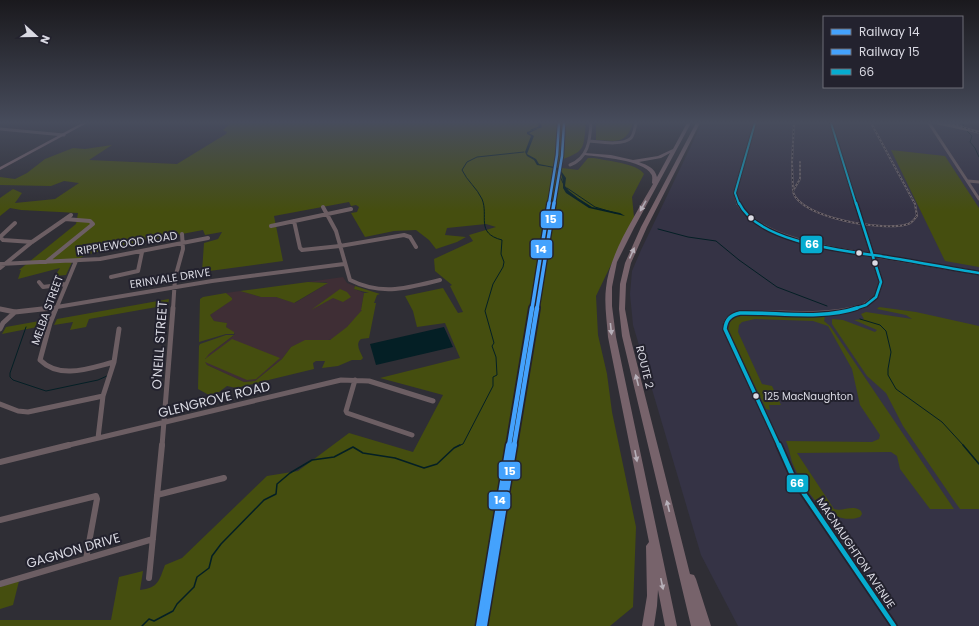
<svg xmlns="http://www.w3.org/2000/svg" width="979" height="626" font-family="Poppins,sans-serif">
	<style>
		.built { fill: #353345 }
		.education { fill: #3f2e35 }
		.green { fill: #454e0f }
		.water { fill: #041f25 }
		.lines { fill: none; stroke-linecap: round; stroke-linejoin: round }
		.stream-far1 { stroke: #041f25; stroke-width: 1 }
		.stream { stroke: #041f25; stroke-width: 1.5 }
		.minor-far3 { stroke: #6c5e63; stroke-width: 3 }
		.minor-far2 { stroke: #6c5e63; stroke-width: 4 }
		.minor-far1 { stroke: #6c5e63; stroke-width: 5 }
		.minor { stroke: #6c5e63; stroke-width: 6 }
		.major { fill: #7c666d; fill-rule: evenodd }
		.highway { fill: #77636b; fill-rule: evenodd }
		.rail-casing { stroke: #6e656b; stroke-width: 2 }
		.rail { stroke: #23222e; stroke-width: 1; stroke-dasharray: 2; stroke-linecap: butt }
		.bus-1-far3-casing { stroke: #23222e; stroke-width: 4 }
		.bus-1-far2-casing { stroke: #23222e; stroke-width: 5 }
		.bus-1-far1-casing { stroke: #23222e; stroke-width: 6 }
		.bus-1-casing { stroke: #23222e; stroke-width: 8 }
		.bus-1-far3 { stroke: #06acd0; stroke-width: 2 }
		.bus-1-far2 { stroke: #06acd0; stroke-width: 2.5 }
		.bus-1-far1 { stroke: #06acd0; stroke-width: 3.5 }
		.bus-1 { stroke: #06acd0; stroke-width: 4.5 }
		.rail-1-far3-casing { stroke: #23222e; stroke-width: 4.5 }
		.rail-1-far2-casing { stroke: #23222e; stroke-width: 6 }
		.rail-1-far1-casing { stroke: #23222e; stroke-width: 8 }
		.rail-1-casing { stroke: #23222e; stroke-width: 9 }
		.rail-2-far3-casing { stroke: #23222e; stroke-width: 4.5 }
		.rail-2-far2-casing { stroke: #23222e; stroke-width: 6 }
		.rail-2-far1-casing { stroke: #23222e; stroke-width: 8 }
		.rail-2-casing { stroke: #23222e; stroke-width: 9 }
		.rail-1-far3 { stroke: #44a2fd; stroke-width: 2.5 }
		.rail-1-far2 { stroke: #44a2fd; stroke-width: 3.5 }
		.rail-1-far1 { stroke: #44a2fd; stroke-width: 4.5 }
		.rail-1 { stroke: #44a2fd; stroke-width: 6 }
		.rail-2-far3 { stroke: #44a2fd; stroke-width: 2.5 }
		.rail-2-far2 { stroke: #44a2fd; stroke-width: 3.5 }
		.rail-2-far1 { stroke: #44a2fd; stroke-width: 4.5 }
		.rail-2 { stroke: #44a2fd; stroke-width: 6 }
		.oneway { fill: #b7b0b9 }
		.bus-dot { fill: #dadae3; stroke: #23222e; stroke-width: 1.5 }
		.labels { text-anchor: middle; stroke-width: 4; stroke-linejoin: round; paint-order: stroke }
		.bus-label { font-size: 10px; fill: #dadae3; stroke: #23222e; text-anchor: start }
		.street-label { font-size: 11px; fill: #dadae3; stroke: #23222e }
		.near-street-label { font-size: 13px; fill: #dadae3; stroke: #23222e }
		.line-badge { stroke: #23222e; stroke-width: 1.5 }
		.badge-label { font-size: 11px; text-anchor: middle; font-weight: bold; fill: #fff }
	</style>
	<rect width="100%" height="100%" fill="#2f2e35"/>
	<path class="built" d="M 702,123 L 968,123 L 979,134 L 979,626 L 738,626 L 701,555 L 633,325 L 630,294 L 632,271 L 641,250 Z"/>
	<path class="education" d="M 343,277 L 347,283 L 355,286 L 354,289 L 357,290 L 364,293 L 361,309 L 363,310 L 349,326 L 332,339 L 325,341 L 307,340 L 291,347 L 282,359 L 255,381 L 244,382 L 205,364 L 206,356 L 232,337 L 235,334 L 226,327 L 227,323 L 214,321 L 210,315 L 230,301 L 232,298 L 226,293 L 240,291 L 261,297 L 276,297 L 295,303 L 325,285 L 327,282 L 308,282 Z"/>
	<path class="green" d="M 231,123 L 586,123 C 583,149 586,151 560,160 L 562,168 L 578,170 L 588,158 L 594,158 C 607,161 637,163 644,174 L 632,197 L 634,217 L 596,296 L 598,335 L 607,374 L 612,412 L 636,527 L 633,607 L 610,626 L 0,626 L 0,620 L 111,620 L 119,577 L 143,571 L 140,590 C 158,588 159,581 165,565 L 182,558 L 267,476 L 298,471 L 349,433 L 413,452 L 443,395 L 380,378 L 460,358 L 445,323 L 417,327 L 413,311 L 405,296 L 443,288 L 458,313 L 463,312 L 450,286 L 452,285 L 435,271 L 434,259 L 473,241 L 469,235 L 496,227 L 486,224 L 447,228 L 445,235 L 466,237 L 457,242 L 436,249 L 429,240 L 416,230 L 394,231 L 365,237 L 351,213 L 357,212 L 359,207 L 356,205 L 351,206 L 349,202 L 274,216 L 283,261 L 202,272 L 204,243 L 218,239 L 222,232 L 205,235 L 203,230 L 119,246 L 86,255 L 72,262 L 66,275 L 55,276 L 60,268 L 18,279 L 21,270 L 19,270 L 76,224 L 78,213 L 21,210 L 10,208 L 0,216 L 0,198 L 13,189 L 22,193 L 15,203 L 55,199 L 79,183 L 64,181 L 51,186 L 0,185 L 0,177 L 15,179 L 27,173 L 45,159 L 73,148 L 85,149 L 112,145 L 89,160 L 177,164 L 226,134 L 227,132 L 223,130 Z
		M 596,123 L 633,123 C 626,145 616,141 596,140 Z
		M 891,150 L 945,156 L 979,208 L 979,267 L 945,261 Z
		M 308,282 L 328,283 L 294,303 L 276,297 L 261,297 L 240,291 Z
		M 355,286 L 380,294 L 377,295 L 374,303 L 376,303 L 369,338 L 361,339 C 355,344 360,351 363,358 L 361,360 L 352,360 L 338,366 L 322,368 L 325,361 L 316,361 L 313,363 L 314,369 L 236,388 L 227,386 L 219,392 L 209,395 L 198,389 L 199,346 L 200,344 L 226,335 L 234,335 L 209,354 L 205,359 L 232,339 L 280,358 L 256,379 L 247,380 L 205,362 L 207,365 L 244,382 L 255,381 L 282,359 L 291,347 L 305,340 L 330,340 L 347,327 L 362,310 L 361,310 L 364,293 L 369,293 L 354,289 Z
		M 340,289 L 347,292 L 351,297 L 343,302 L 333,298 L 311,310 Z
		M 226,293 L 232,298 L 232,300 L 210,315 L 214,321 L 227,323 L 226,327 L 234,332 L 234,334 L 226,334 L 199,342 L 200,299 L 203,297 Z
		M 169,299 L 168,305 L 89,319 L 86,327 L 70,330 L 73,322 L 54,325 L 57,319 Z
		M 879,307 L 916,312 L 979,326 L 979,509 L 960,509 L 955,502 L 903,426 L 886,393 L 867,376 L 832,324 L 832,319 L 843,320 L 875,332 L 877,330 L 854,320 L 864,319 L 861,314 L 866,312 L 912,319 L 906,315 L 877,309 Z
		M 742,314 L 822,315 L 825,318 L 824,321 L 830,326 L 954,509 L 930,509 L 900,469 L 897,456 L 891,452 L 797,453 L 834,509 C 843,512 853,504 861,511 L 862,514 L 860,517 C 828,528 802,487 792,462 C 790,455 789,448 786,441 L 872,442 L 879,439 L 880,435 L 860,405 L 852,369 L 828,326 L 813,321 L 755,319 L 742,322 L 739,325 L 738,332 L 762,384 L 772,386 L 781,405 L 769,405 L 770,410 L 766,409 L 728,330 L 730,322 L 736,316 Z
		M 45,320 L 42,326 L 2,334 L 6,327 Z
		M 19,581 L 13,605 L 0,609 L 0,587 Z"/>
	<path class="water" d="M 538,123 L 540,123 L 542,127 L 529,133 L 534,136 L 527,154 L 536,159 L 539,164 L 559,168 L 566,178 L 565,186 L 569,191 L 578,198 L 592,207 L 620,213 L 625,216 L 589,208 L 566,193 L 563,188 C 564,167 554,168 537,165 L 534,160 L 527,156 L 525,152 L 531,136 L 527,134 L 527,132 L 539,128 Z
		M 444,327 L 453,347 L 376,365 L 370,344 Z"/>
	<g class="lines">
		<path class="stream-far1" d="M 962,123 L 965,128
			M 531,130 L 539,127
			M 967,131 L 972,136 L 970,142 L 975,148 L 979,157
			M 557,169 L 563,183
			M 567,188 L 595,207 L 615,213
			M 658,229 L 688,237 L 716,241 L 739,260 L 777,287 L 827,306
			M 860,319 L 880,325 L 886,331 L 891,352 L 888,369 L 888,375 L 896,389 L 942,422 L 964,446
			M 26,327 L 10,373 L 10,377 L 13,380 L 46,391 L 98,380 L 107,376
			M 458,446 L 463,444 L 493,386 L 493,377 L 497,375 L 496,357 L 492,346 L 494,343 L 485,311 L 493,284 L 503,267 L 504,262 L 501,254 L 502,240 C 475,233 489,216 482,199 C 477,188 467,181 462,170 L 467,162 L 477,157 L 524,152"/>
		<path class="stream" d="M 963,445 L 979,464
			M 142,626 L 149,619 L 154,621 L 173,611 L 177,604 L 194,587 L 197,577 L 209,568 L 212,556 L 221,544 L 264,500 L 276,494 L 277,484 L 290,473 L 312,460 L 334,457 L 353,447 L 363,453 L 395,458 L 424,468 L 437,464 L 454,448 L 460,445"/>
		<path class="minor-far3" d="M 831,123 L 856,204
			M 929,123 L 979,199
			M 938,123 L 979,132
			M 0,129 L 64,135
			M 590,141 C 600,142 623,146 631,138 C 634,135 635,127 636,123
			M 570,165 C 588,158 590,141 591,123
			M 968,181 L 979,182
			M 738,204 L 735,193 L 755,123"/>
		<path class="minor-far2" d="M 738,203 C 760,242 848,251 889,258 C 919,263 949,268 979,273
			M 323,207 L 336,231 L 350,280 C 382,296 407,288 440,280
			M 294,221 L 300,248 L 302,250 L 340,246 L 404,235 L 410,237 L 416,247
			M 15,223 L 0,237 L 3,240 L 32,242
			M 271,226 L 351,209
			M 46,262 L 93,224 L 90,221 L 65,219
			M 0,264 L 100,259 L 208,238
			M 0,268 L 32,242 L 71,215
			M 111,277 L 138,271 L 142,252
			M 39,282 L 43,287 L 66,284
			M 45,309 L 212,281 L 344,264
			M 56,309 L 76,261
			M 173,309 L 175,278 L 183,249 L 182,234
			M 853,309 L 863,306 L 876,297 L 881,282 L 856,203"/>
		<path class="minor-far1" d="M 56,308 L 50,323 L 40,360 C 60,380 90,368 114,362
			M 0,309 L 15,312 L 51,308
			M 0,329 L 3,323 L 15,312
			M 355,380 L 346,411 L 347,413 L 412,435
			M 0,404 L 18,411 L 28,412 L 103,396
			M 98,438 L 103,396 L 114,362 L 119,329
			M 65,446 L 341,380 L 369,381 L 433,401
			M 162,446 L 173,308
			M 779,446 L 725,329 C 725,319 731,315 740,313 C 779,311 819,318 856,308"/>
		<path class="minor" d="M 779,445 L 794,479 L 894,626
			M 0,462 L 69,445
			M 157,495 L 224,478
			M 0,520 L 96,496 L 97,499 L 86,559
			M 149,578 L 162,445
			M 0,584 L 153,539"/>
		<path class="major" d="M 82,123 L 87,123 L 0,170 L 0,167 Z"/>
		<path class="highway" d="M 687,123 L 691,123 L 634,228 L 617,262 L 612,287 L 612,306 L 616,337 L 677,626 L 665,626 L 658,590 L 657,606 L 654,626 L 642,626 L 647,596 L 646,546 L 649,542 L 608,337 C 607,321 604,304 606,288 C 609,254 636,214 653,184 L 652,183 C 652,180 653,176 651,174 C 644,160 599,157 585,155 L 583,154 L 585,153 L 611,155 L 633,160 L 658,156 L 673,149 ZM 670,153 L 657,177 C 655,168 647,165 639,162 L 661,158 Z
			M 696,123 L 700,123 L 647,227 L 631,263 L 626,284 L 625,309 L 630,336 L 690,574 L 694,575 L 696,579 L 711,626 L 691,626 L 622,336 L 619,309 L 620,284 L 625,263 L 641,227 Z"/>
		<defs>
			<path id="rail" d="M 794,123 L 792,162 L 793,192 C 800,218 885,232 908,224 C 912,223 914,219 917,216 L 915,204 L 871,123
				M 951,123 L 979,133
				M 793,191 L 800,179 L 800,162"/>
		</defs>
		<use href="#rail" class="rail-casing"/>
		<use href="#rail" class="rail"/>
		<defs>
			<path id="bus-1-far3" d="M 831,123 L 856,204
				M 739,204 L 735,193 L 755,123"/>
			<path id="bus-1-far2" d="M 739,203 C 758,243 846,251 886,257 C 917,262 948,268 979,273
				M 854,309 L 866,305 L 876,297 L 881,282 L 856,203"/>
			<path id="bus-1-far1" d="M 779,446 L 725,329 C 726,319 731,315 740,313 C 777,312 822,320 857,308"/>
			<path id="bus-1" d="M 779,445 L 794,479 L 894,626"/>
		</defs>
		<use href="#bus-1-far3" class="bus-1-far3-casing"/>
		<use href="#bus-1-far2" class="bus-1-far2-casing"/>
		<use href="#bus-1-far1" class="bus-1-far1-casing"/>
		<use href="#bus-1" class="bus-1-casing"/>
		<use href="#bus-1-far3" class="bus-1-far3"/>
		<use href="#bus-1-far2" class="bus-1-far2"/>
		<use href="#bus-1-far1" class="bus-1-far1"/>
		<use href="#bus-1" class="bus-1"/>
		<defs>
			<path id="rail-1-far3" d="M 549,204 L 557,155 L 559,123"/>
			<path id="rail-1-far2" d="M 532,309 L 549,203"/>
			<path id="rail-1-far1" d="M 509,446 L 532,308"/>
			<path id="rail-1" d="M 479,626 L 509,445"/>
			<path id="rail-2-far3" d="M 554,204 L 562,156 L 564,123"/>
			<path id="rail-2-far2" d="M 537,309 L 554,203"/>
			<path id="rail-2-far1" d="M 514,446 L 537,308"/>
			<path id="rail-2" d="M 484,626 L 514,445"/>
		</defs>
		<use href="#rail-1-far3" class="rail-1-far3-casing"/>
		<use href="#rail-1-far2" class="rail-1-far2-casing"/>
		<use href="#rail-1-far1" class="rail-1-far1-casing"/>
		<use href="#rail-1" class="rail-1-casing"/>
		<use href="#rail-2-far3" class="rail-2-far3-casing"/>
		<use href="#rail-2-far2" class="rail-2-far2-casing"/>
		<use href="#rail-2-far1" class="rail-2-far1-casing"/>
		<use href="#rail-2" class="rail-2-casing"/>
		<use href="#rail-1-far3" class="rail-1-far3"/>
		<use href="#rail-1-far2" class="rail-1-far2"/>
		<use href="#rail-1-far1" class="rail-1-far1"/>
		<use href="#rail-1" class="rail-1"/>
		<use href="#rail-2-far3" class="rail-2-far3"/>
		<use href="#rail-2-far2" class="rail-2-far2"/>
		<use href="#rail-2-far1" class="rail-2-far1"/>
		<use href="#rail-2" class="rail-2"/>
	</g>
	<defs><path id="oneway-solid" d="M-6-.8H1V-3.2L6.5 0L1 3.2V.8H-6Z"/></defs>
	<g class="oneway">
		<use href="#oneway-solid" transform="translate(643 206) rotate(119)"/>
		<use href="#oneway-solid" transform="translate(632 253) rotate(-66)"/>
		<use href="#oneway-solid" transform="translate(611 329) rotate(84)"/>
		<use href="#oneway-solid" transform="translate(637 380) rotate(-104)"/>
		<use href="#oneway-solid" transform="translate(636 456) rotate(79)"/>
		<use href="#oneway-solid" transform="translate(668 506) rotate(-104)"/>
		<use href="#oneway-solid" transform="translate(662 584) rotate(78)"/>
	</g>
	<linearGradient id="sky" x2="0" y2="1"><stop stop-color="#1a191d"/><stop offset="0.58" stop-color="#474c5c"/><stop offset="1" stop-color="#474c5c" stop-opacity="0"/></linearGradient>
	<rect width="979" height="211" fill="url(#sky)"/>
	<g class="bus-dot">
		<circle cx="751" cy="218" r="3.5"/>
		<circle cx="859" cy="253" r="3.5"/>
		<circle cx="875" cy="263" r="3.5"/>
		<circle cx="756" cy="396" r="3.5"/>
	</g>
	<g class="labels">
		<g class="bus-label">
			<text x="764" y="400">125 MacNaughton</text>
		</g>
		<g class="street-label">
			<text transform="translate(127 243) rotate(-9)" y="4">RIPPLEWOOD ROAD</text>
			<text transform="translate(170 278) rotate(-9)" y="4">ERINVALE DRIVE</text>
			<text transform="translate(47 310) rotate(-70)" y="4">MELBA STREET</text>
			<text transform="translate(645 367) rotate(76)" y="4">ROUTE 2</text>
			<text transform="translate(856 553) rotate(56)" y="4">MACNAUGHTON AVENUE</text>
		</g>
		<g class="near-street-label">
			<text transform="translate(159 345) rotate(-86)" y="5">O'NEILL STREET</text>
			<text transform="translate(214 399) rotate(-14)" y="5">GLENGROVE ROAD</text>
			<text transform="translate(73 550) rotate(-16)" y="5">GAGNON DRIVE</text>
		</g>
	</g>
	<g class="line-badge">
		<rect x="540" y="210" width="23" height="19" rx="4" fill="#44a2fd"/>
		<rect x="800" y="235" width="23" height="19" rx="4" fill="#06acd0"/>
		<rect x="530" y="239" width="23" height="20" rx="4" fill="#44a2fd"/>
		<rect x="498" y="461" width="23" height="19" rx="4" fill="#44a2fd"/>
		<rect x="786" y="474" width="23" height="19" rx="4" fill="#06acd0"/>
		<rect x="488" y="491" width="23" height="19" rx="4" fill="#44a2fd"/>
	</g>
	<g class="badge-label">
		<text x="551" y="223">15</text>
		<text x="812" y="248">66</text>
		<text x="541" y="253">14</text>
		<text x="510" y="475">15</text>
		<text x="797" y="487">66</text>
		<text x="500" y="504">14</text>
	</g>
	<rect x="823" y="16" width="140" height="72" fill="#23222e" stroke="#6c6c76"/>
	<rect x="831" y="29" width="20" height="6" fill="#44a2fd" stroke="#6c6c76"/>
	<text x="859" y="36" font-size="12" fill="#dadae3">Railway 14</text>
	<rect x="831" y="49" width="20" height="6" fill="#44a2fd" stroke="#6c6c76"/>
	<text x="859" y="56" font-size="12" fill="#dadae3">Railway 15</text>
	<rect x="831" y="69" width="20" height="6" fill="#06acd0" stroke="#6c6c76"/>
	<text x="859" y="76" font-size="12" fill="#dadae3">66</text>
	<g transform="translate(36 36) rotate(111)" stroke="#23222e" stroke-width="3" paint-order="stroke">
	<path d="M0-3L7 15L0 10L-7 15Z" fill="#dadae3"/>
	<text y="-6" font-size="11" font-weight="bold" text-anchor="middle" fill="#dadae3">N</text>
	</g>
</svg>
